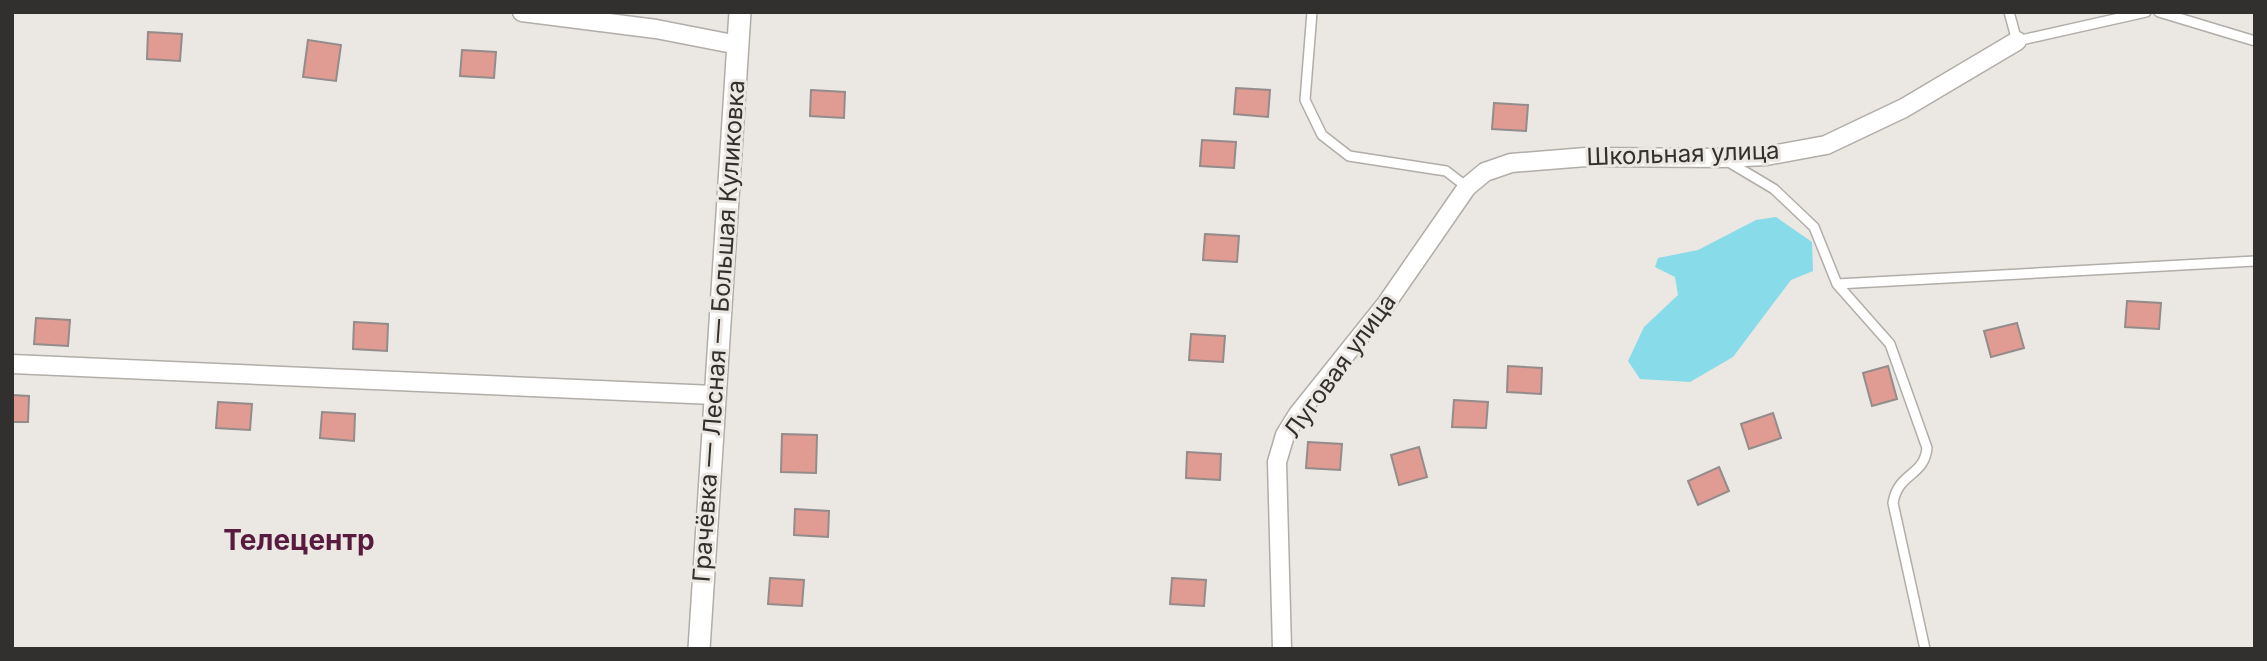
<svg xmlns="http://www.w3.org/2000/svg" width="2267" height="661" font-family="Inter,sans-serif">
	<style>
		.water { fill: #88dbe9 }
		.building { fill: #e09b93; stroke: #938c8b; stroke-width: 2 }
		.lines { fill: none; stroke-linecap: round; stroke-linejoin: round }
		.service-casing { stroke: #b1ada8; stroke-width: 12 }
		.minor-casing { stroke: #b1ada8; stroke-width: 21 }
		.tertiary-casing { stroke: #b1ada8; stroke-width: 24 }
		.service { stroke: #fff; stroke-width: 9 }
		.minor { stroke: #fff; stroke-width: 18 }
		.tertiary { stroke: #fff; stroke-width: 21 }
		.labels { text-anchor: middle; stroke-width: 6; stroke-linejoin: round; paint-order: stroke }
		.street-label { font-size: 24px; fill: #32302e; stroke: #ebe7e2 }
		.quarter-label { font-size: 28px; font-weight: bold; fill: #581a3e; stroke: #ebe7e2 }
	</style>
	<rect width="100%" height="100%" fill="#ebe7e2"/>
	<path class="water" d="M 1776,217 L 1812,242 L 1813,271 L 1791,280 L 1733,357 L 1690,382 L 1640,379 L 1628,361 L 1644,327 L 1678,295 L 1675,277 L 1655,267 L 1658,258 L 1698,250 L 1756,220 Z"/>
	<path class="building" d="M 148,32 L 182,34 L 180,61 L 147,59 Z
		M 308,40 L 341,45 L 336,81 L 303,77 Z
		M 462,50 L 496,52 L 494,78 L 460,76 Z
		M 1236,88 L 1270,90 L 1268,117 L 1234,114 Z
		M 811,90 L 845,92 L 844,118 L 810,116 Z
		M 1494,103 L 1528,105 L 1526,131 L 1492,129 Z
		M 1202,140 L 1236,142 L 1234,168 L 1200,166 Z
		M 1205,234 L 1239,236 L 1237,262 L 1203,260 Z
		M 2127,301 L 2161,303 L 2159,329 L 2125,327 Z
		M 36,318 L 70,320 L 68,346 L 34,344 Z
		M 354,322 L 388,324 L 387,351 L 353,349 Z
		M 2017,323 L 2024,348 L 1991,357 L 1984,331 Z
		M 1191,334 L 1225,336 L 1223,362 L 1189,360 Z
		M 1508,366 L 1542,368 L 1541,394 L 1507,392 Z
		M 1888,366 L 1897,399 L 1872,406 L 1863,373 Z
		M 12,395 L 29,396 L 28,422 L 12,422 Z
		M 1454,400 L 1488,402 L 1486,428 L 1452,427 Z
		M 218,402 L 252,404 L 250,430 L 216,428 Z
		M 322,412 L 355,414 L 354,441 L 320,438 Z
		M 1773,413 L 1781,438 L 1749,449 L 1741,424 Z
		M 782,434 L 817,435 L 816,473 L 781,472 Z
		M 1308,442 L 1342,444 L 1340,470 L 1306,468 Z
		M 1419,447 L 1427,477 L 1399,485 L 1391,455 Z
		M 1187,452 L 1221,454 L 1220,480 L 1186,478 Z
		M 1719,467 L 1729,491 L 1698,505 L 1688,481 Z
		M 795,509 L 829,511 L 828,537 L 794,535 Z
		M 770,578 L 804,580 L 802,606 L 768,604 Z
		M 1172,578 L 1206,580 L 1204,606 L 1170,604 Z"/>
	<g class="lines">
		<defs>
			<path id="service" d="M 1312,12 L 1305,100 L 1322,135 L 1349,156 L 1446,171 L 1467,187
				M 2009,12 L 2017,41 L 2146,12
				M 2159,12 L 2255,41
				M 1727,161 L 1774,189 L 1814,227 L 1837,284 L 1890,344 L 1927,448 C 1924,477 1898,472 1893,503 L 1925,649
				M 1837,284 L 2255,261"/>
			<path id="minor" d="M 522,12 L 656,29 L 738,45
				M 12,364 L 714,395
				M 1282,649 L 1277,462 L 1285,435 L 1298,414 L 1386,304 L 1467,187 L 1485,172 L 1511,163 L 1586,157 L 1722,158 L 1766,156 L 1826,145 L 1904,108 L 2017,41"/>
			<path id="tertiary" d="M 699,649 L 740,12"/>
		</defs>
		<use href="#service" class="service-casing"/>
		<use href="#minor" class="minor-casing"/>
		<use href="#tertiary" class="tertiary-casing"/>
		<use href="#service" class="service"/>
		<use href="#minor" class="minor"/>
		<use href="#tertiary" class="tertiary"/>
	</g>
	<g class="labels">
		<g class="street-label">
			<text transform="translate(1683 154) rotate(-2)" y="8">Школьная улица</text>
			<text transform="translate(719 331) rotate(-86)" y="8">Грачёвка — Лесная — Большая Куликовка</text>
			<text transform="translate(1340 366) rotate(-54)" y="8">Луговая улица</text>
		</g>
		<g class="quarter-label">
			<text x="299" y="550">Телецентр</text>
		</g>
	</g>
	<rect width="2267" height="661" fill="none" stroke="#32302e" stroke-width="28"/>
</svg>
